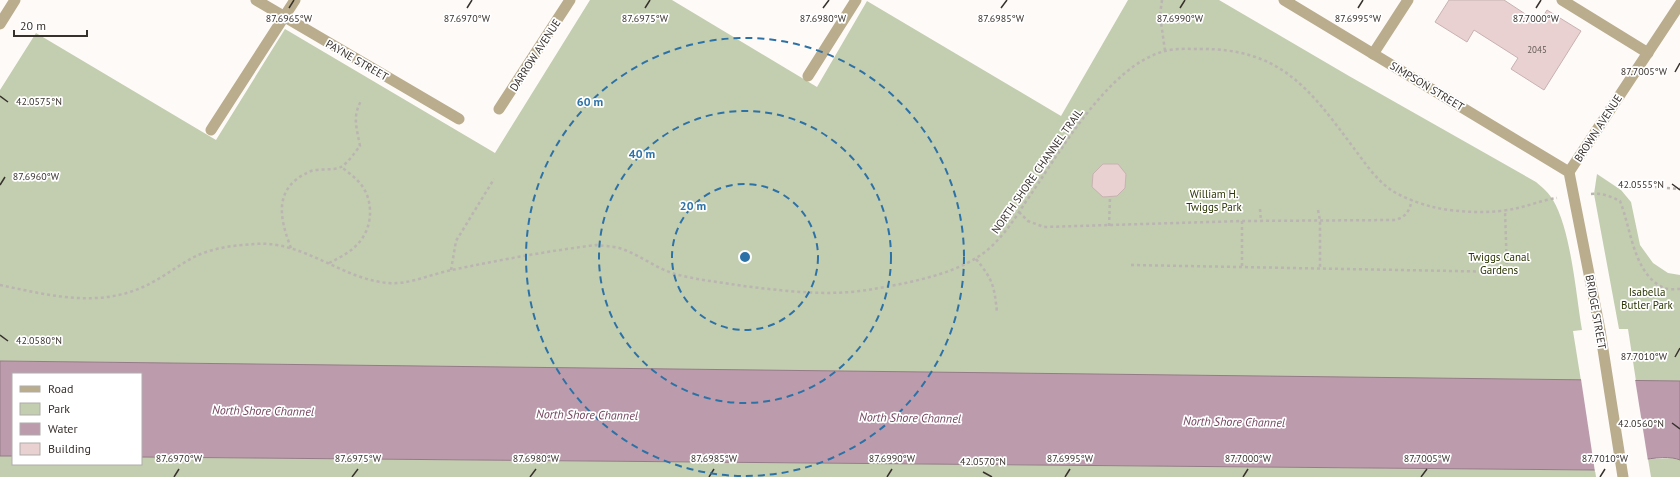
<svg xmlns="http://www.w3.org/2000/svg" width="1680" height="477" font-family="'PT Sans',sans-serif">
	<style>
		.green { fill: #c3cdaf }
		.water { fill: #bc9cac; stroke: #947c86 }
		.pier { fill: #fefaf8 }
		.building { fill: #e8d1d0; stroke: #c8b2b1 }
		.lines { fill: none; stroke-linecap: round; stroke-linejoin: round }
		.path { stroke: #bab5b2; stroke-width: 2.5; stroke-dasharray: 3 3; stroke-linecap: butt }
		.service { stroke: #baad8d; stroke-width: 11 }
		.minor { stroke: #baad8d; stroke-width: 11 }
		.tertiary { stroke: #baad8d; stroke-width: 11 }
		.ticks { fill: none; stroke: #37312c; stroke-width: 1.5 }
		.ring { fill: none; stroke: #2d72a7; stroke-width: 2; stroke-dasharray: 7 5 }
		.labels { text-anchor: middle; stroke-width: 3.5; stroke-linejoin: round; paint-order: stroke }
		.number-label { font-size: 9px; fill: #635955 }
		.street-label { font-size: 11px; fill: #37312c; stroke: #fff }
		.park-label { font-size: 11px; fill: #2b3603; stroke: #fff }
		.water-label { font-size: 12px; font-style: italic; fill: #73445d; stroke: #fff }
		.ticks-label { font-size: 10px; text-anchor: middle; fill: #37312c; stroke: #fff; stroke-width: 3.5; stroke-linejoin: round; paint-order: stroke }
		.centre { fill: #2d72a7; stroke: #fff; stroke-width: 2 }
		.ring-label { font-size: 12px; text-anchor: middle; font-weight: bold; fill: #2d72a7; stroke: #fff; stroke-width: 3.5; stroke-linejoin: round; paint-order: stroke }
	</style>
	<rect width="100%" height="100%" fill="#fefaf8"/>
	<path class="green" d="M 590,0 L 672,0 L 817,87 L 867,1 L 1061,116 L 1128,0 L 1219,0 L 1349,76 L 1536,182 C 1542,187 1549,193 1553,200 C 1571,230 1576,295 1582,330 L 1573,331 L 1581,381 L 0,361 L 0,90 L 36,33 L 216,140 L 285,29 L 495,153 Z
		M 1597,174 L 1621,190 L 1631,202 L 1640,245 L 1653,263 L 1668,273 L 1680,275 L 1680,381 L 1636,381 L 1628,329 L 1619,329 L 1594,194 Z
		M 0,456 L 13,456 L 13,464 L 141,464 L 141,457 L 1595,470 L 1596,477 L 0,477 Z
		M 1676,458 L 1680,460 L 1680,477 L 1651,477 L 1648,459 Z"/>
	<path class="water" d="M 0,361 L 1680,381 L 1680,460 C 1663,452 1614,466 1595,470 L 141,457 L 141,374 L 13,374 L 13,456 L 0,456 Z"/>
	<path class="pier" d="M 1581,379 L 1635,379 L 1648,461 L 1595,472 Z"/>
	<path class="building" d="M 1449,0 L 1504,0 L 1539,23 L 1547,10 L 1581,31 L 1544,90 L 1511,69 L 1518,58 L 1474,30 L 1467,42 L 1435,22 Z
		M 1103,164 L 1118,164 L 1126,174 L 1125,188 L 1117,196 L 1103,197 L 1092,187 L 1093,174 Z"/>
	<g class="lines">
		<path class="path" d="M 1162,0 L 1160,15 L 1165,51
			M 1655,187 L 1680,189
			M 1591,194 C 1602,193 1610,196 1620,201 C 1631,228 1633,272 1662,287 C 1666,290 1675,289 1680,289
			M 1260,209 L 1261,221
			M 1318,210 L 1320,220 L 1320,269
			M 1019,212 L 1028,221 L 1044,227 L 1242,221 L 1396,220 C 1407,216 1409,211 1412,200
			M 1242,221 L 1242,267
			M 1109,226 L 1110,197
			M 291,248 C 279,217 273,187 311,171 C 320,168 333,171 341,167 C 348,163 355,152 360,146 C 357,129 352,117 361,101
			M 976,259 C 993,280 994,285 997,312
			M 329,263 C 341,257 353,251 361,240 C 374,223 373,196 358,181 C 353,176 347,171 341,167
			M 1131,265 L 1507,272 L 1505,210
			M 451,270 L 456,241 L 494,179
			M 0,285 C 48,295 96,308 143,287 C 161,279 177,266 194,257 C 212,248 235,245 255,244 C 303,240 341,279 388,283 C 409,285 431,274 452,270 C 499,260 548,251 596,245 C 603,246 611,246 619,248 C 639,254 655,268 675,274 C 697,280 720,282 743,286 C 786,291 830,297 873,289 C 904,284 950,275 976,258 C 997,246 1012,223 1025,203 C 1058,156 1107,66 1165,51 C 1175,48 1189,49 1199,49 C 1280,48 1309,88 1353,147 C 1365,163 1378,183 1396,193 C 1407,199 1421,204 1433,207 C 1459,213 1493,214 1518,208 C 1531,205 1543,200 1557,198"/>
		<path class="service" d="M 1562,0 L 1648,53
			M 1373,54 L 1408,0
			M 808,76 L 856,0
			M 211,130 L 295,0"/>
		<path class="minor" d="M 256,0 L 459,119
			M 0,24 L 15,0
			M 499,109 L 570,0
			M 1569,172 L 1680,4"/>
		<path class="tertiary" d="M 1284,0 L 1569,172 L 1600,330 L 1623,477"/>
	</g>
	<path class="ticks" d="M 289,8 L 294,0M 467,8 L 472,0M 645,8 L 650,0M 823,8 L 829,0M 1001,8 L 1007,0M 1180,8 L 1185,0M 1358,8 L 1363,0M 1536,8 L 1541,0M 1675,72 L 1680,63M 0,96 L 8,102M 1672,184 L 1680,190M 0,185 L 5,177M 0,335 L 8,341M 1675,357 L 1680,348M 1672,423 L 1680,429M 983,472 L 992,477M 174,477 L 179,469M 352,477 L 358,469M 530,477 L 536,469M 709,477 L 714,469M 887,477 L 892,469M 1065,477 L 1070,469M 1243,477 L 1248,469M 1421,477 L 1427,469M 1600,477 L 1605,469"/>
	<g class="ring">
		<circle cx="745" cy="257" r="73"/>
		<circle cx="745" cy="257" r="146"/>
		<circle cx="745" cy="257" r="219"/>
	</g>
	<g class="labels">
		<g class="number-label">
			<text x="1537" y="53">2045</text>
		</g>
		<g class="street-label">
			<text transform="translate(535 55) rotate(-57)" y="4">DARROW AVENUE</text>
			<text transform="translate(357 60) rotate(30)" y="4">PAYNE STREET</text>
			<text transform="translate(1427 86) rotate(31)" y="4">SIMPSON STREET</text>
			<text transform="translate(1598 128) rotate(-57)" y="4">BROWN AVENUE</text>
			<text transform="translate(1037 171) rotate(-55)" y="4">NORTH SHORE CHANNEL TRAIL</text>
			<text transform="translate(1596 312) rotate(80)" y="4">BRIDGE STREET</text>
		</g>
		<g class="park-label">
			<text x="1214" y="198">William H.<tspan x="1214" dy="13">Twiggs Park</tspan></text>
			<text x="1499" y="261">Twiggs Canal<tspan x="1499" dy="13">Gardens</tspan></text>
			<text x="1647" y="296">Isabella<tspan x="1647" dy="13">Butler Park</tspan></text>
		</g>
		<g class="water-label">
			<text transform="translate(263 411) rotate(1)" y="4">North Shore Channel</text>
			<text transform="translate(587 415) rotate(1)" y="4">North Shore Channel</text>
			<text transform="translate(910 418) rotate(1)" y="4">North Shore Channel</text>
			<text transform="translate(1234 422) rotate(1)" y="4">North Shore Channel</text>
		</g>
	</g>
	<g class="ticks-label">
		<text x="289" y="22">87.6965°W</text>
		<text x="467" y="22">87.6970°W</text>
		<text x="645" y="22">87.6975°W</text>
		<text x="823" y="22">87.6980°W</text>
		<text x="1001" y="22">87.6985°W</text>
		<text x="1180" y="22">87.6990°W</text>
		<text x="1358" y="22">87.6995°W</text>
		<text x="1536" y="22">87.7000°W</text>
		<text x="1644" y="75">87.7005°W</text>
		<text x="39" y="105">42.0575°N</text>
		<text x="36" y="180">87.6960°W</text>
		<text x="1641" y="188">42.0555°N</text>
		<text x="39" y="344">42.0580°N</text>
		<text x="1644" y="360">87.7010°W</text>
		<text x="1641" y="427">42.0560°N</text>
		<text x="179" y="462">87.6970°W</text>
		<text x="358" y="462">87.6975°W</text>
		<text x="536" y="462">87.6980°W</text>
		<text x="714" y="462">87.6985°W</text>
		<text x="892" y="462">87.6990°W</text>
		<text x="1070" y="462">87.6995°W</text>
		<text x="1248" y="462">87.7000°W</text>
		<text x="1427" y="462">87.7005°W</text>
		<text x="1605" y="462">87.7010°W</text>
		<text x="983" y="465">42.0570°N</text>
	</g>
	<circle cx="745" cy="257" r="6" class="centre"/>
	<g class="ring-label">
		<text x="590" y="106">60 m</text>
		<text x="642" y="158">40 m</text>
		<text x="693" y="210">20 m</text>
	</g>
	<rect x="12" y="373" width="130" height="92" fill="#ffffff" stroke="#afadab"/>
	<rect x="20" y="386" width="20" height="6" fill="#baad8d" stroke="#afadab"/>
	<text x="48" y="393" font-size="12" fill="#37312c">Road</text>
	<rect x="20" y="403" width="20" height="12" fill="#c3cdaf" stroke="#afadab"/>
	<text x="48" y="413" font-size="12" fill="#37312c">Park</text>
	<rect x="20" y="423" width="20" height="12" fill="#bc9cac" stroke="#afadab"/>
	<text x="48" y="433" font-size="12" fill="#37312c">Water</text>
	<rect x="20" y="443" width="20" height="12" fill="#e8d1d0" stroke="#afadab"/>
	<text x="48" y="453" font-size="12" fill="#37312c">Building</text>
	<path d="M14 30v6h73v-6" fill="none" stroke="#37312c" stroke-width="2"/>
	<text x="20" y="30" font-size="12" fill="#37312c" stroke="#ffffff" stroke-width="3" paint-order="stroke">20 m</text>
</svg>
